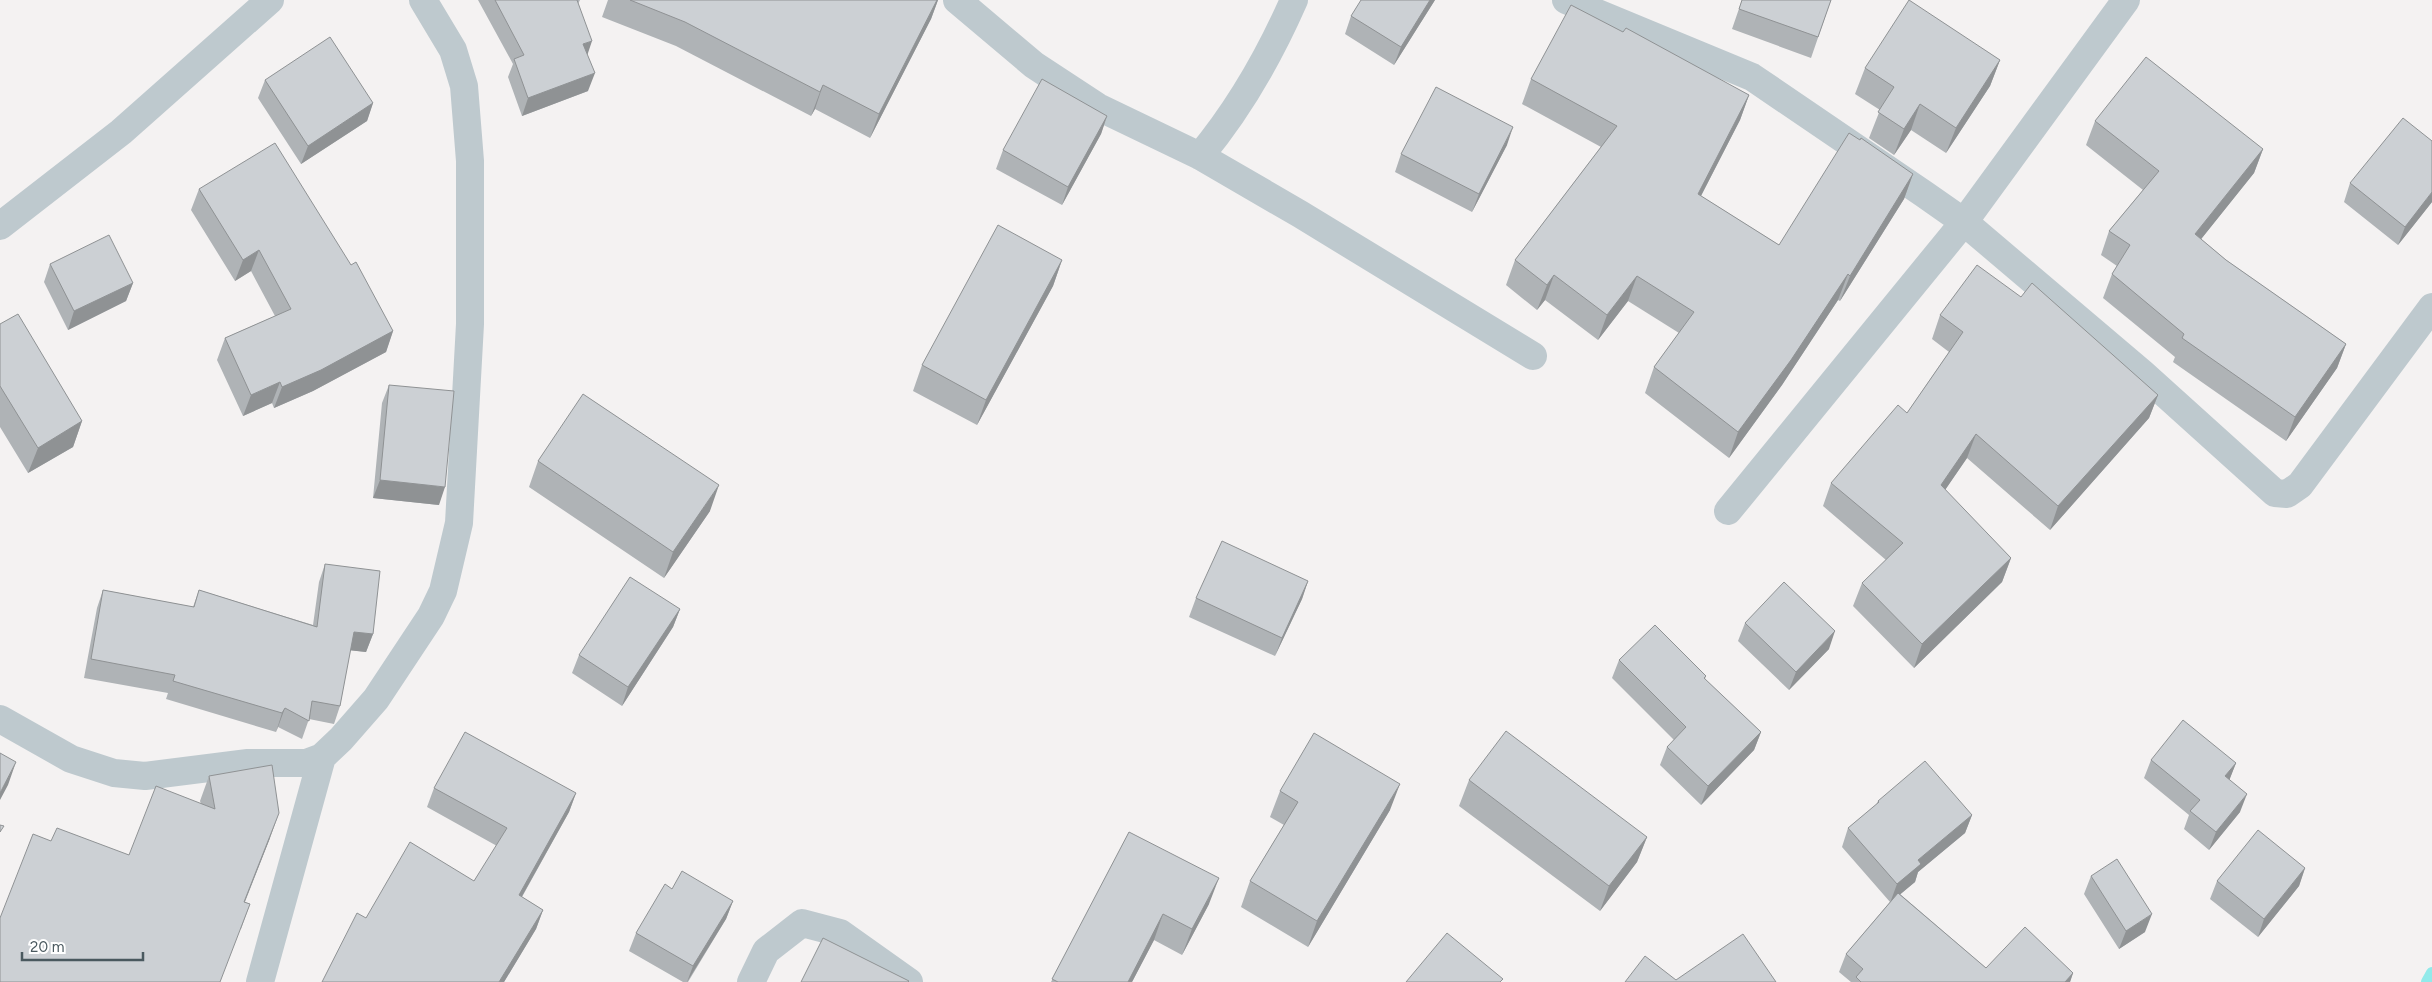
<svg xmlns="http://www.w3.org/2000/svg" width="2432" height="982" font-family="Figtree,sans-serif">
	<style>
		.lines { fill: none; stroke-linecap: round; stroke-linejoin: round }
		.stream { stroke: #92eaea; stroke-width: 12 }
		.minor { stroke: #bec9ce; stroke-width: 28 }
		.wall { fill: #afb3b6 }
		.shaded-wall { fill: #8f9294 }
		.building { fill: #ccd0d4; stroke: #8f9294 }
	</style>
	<rect width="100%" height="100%" fill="#f4f2f2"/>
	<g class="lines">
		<path class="stream" d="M 2427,982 L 2432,973"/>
		<path class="minor" d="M 957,0 L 1034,65 L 1098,107 L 1200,156 L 1300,214 L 1533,356
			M 1566,0 L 1752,77 L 1924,194 L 1964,222 L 2142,373 L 2275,493 L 2287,494 L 2300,485 L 2432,307
			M 1200,156 C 1240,108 1269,57 1294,0
			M 0,226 L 121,132 L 270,0
			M 1728,511 L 1964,222 L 2126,0
			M 0,719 L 71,759 L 114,773 L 145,776 L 248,763 L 306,763 L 322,757 L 341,739 L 376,699 L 431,616 L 443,591 L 459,523 L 470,324 L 470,161 L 464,86 L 453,50 L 423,0
			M 260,982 L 322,757
			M 751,982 L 766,951 L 802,923 L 840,933 L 909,982"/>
	</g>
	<path class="wall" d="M 478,0 L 580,0 L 578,4 L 587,54 L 588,91 L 522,116 L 508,77 L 513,64 Z
		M 608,0 L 938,0 L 931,19 L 870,138 L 815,109 L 811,116 L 676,46 L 602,17 Z
		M 1435,0 L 1394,65 L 1345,34 L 1351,16 Z
		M 1742,0 L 1831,0 L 1811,58 L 1732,29 Z
		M 1623,32 L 1749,95 L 1740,120 L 1701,196 L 1779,245 L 1913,174 L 1904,199 L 1840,301 L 1838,300 L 1782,385 L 1729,458 L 1645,393 L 1654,367 L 1679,333 L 1628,301 L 1598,340 L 1545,300 L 1537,310 L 1506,285 L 1515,260 L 1601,147 L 1522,104 L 1531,79 Z
		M 2000,60 L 1990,86 L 1946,153 L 1911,130 L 1894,155 L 1869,138 L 1880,110 L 1855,94 L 1865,68 Z
		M 265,80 L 373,103 L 367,121 L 301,164 L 258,98 Z
		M 1107,116 L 1101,134 L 1062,205 L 996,169 L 1003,150 Z
		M 2095,121 L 2263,149 L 2254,173 L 2201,239 L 2226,260 L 2346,344 L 2337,368 L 2286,441 L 2173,362 L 2175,357 L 2103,298 L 2112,274 L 2117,266 L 2101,255 L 2109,231 L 2143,190 L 2086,145 Z
		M 1507,145 L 1472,212 L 1395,172 L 1401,154 Z
		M 2350,183 L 2432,202 L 2398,245 L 2344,202 Z
		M 199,189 L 351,265 L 393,331 L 386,352 L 313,391 L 274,408 L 272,403 L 243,416 L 217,360 L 225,338 L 275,316 L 251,271 L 235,281 L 191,210 Z
		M 1062,260 L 1053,286 L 977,425 L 913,391 L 922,365 Z
		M 50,264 L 133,283 L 126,301 L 68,330 L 44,282 Z
		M 1940,315 L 2158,395 L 2149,418 L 2050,530 L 1967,458 L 1945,490 L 2011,558 L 2002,582 L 1914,668 L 1853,606 L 1862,583 L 1886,560 L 1823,506 L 1831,483 L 1907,413 L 1949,352 L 1932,339 Z
		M 0,324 L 82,421 L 73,447 L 28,473 L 0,427 Z
		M 389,385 L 439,505 L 373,498 L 382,403 Z
		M 538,461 L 710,511 L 664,578 L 529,487 Z
		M 325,564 L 373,634 L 366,652 L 350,650 L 340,706 L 334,724 L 309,719 L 302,739 L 278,727 L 276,732 L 166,699 L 168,693 L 84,678 L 97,608 L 103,590 L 193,607 L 199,590 L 313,625 L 319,582 Z
		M 1308,581 L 1302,599 L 1275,656 L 1189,617 L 1196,598 Z
		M 680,609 L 673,627 L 622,706 L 572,673 L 579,655 Z
		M 1745,623 L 1829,649 L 1789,690 L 1738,641 Z
		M 1619,660 L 1706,676 L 1705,679 L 1761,732 L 1754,750 L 1701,805 L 1660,765 L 1667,747 L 1674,740 L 1612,678 Z
		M 2151,760 L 2236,763 L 2229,780 L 2240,812 L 2209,850 L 2184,829 L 2189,815 L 2144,778 Z
		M 209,776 L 270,838 L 245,902 L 250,904 L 241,929 L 51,841 L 129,855 L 201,804 L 200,801 Z
		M 1469,780 L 1647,837 L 1637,862 L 1600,911 L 1459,806 Z
		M 434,788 L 576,793 L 569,812 L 522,897 L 543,910 L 536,929 L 504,982 L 366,918 L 474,881 L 497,846 L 427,807 Z
		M 1280,791 L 1390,810 L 1308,947 L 1241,907 L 1250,881 L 1284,825 L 1270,817 Z
		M 1878,801 L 1972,815 L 1965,833 L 1918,872 L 1915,882 L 1900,894 L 1986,968 L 2073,973 L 2070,982 L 1851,982 L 1839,972 L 1846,954 L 1890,902 L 1842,847 L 1848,828 L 1876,805 Z
		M 1129,832 L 1209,904 L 1182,955 L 1154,940 L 1132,982 L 1051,982 Z
		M 2305,868 L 2299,886 L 2258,937 L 2210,899 L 2217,881 Z
		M 2091,876 L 2145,932 L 2119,949 L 2084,894 Z
		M 672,889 L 733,901 L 726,919 L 688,982 L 683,982 L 629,951 L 636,933 Z"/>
	<path class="shaded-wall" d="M 937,0 L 938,0 L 931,19 L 870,138 L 879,114 Z
		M 1430,0 L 1435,0 L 1394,65 L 1401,47 Z
		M 592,41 L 586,59 L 583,44 Z
		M 2000,60 L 1990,86 L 1946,153 L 1956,128 Z
		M 595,73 L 588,91 L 522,116 L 528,98 Z
		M 823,85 L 815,109 L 811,116 L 820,92 Z
		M 1749,95 L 1740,120 L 1689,219 L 1698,194 Z
		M 373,103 L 367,121 L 301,164 L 308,146 Z
		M 1920,104 L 1911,130 L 1894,155 L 1904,129 Z
		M 1107,116 L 1101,134 L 1062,205 L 1068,187 Z
		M 1513,127 L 1507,145 L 1472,212 L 1479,194 Z
		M 2263,149 L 2254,173 L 2186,258 L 2195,234 Z
		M 1913,174 L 1904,199 L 1840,301 L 1850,276 Z
		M 2432,192 L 2432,202 L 2398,245 L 2405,227 Z
		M 259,250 L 251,271 L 235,281 L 243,260 Z
		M 1062,260 L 1053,286 L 977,425 L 986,400 Z
		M 1848,274 L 1838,300 L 1782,385 L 1729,458 L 1738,432 Z
		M 1554,275 L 1545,300 L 1537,310 L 1547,285 Z
		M 1637,276 L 1628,301 L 1598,340 L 1607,315 Z
		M 133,283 L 126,301 L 68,330 L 74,311 Z
		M 393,331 L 386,352 L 313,391 L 274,408 L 282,387 Z
		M 2346,344 L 2337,368 L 2286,441 L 2295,417 Z
		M 280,382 L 272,403 L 243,416 L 251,395 Z
		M 2158,395 L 2149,418 L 2050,530 L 2058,506 Z
		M 82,421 L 73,447 L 28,473 L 38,448 Z
		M 1976,434 L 1967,458 L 1932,509 L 1941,485 Z
		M 380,480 L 445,487 L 439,505 L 373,498 Z
		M 719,485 L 710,511 L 664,578 L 673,552 Z
		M 2011,558 L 2002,582 L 1914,668 L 1922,644 Z
		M 1308,581 L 1302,599 L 1275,656 L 1282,638 Z
		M 680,609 L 673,627 L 622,706 L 628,687 Z
		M 1835,631 L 1829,649 L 1789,690 L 1796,672 Z
		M 354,632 L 373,634 L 366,652 L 347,650 Z
		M 285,708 L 278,727 L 276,732 L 282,713 Z
		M 1761,732 L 1754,750 L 1701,805 L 1708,786 Z
		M 16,762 L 8,785 L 0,800 L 0,793 Z
		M 2236,763 L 2229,781 L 2225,776 Z
		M 1400,784 L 1390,810 L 1308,947 L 1317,921 Z
		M 576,793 L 569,812 L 512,914 L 519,895 Z
		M 2247,794 L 2240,812 L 2209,850 L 2216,832 Z
		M 279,813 L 270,838 L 235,926 L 244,902 Z
		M 1972,815 L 1965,833 L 1918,872 L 1915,882 L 1890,903 L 1897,884 L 1918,860 Z
		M 1647,837 L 1637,862 L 1600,911 L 1609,886 Z
		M 2305,868 L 2299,886 L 2258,937 L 2264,919 Z
		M 1219,878 L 1209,904 L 1182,955 L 1192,929 Z
		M 733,901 L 726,919 L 687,982 L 693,966 Z
		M 543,910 L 536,929 L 504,982 L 499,982 Z
		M 1163,914 L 1154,940 L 1132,982 L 1128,982 Z
		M 2152,914 L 2145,932 L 2119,949 L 2126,931 Z
		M 2073,973 L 2070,982 L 2065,982 Z"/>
	<path class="building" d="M 495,0 L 577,0 L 592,41 L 583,44 L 595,73 L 528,98 L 514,59 L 524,55 Z
		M 630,0 L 937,0 L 879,114 L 823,85 L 820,92 L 685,22 Z
		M 1361,0 L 1430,0 L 1401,47 L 1351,16 Z
		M 1742,0 L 1831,0 L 1818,37 L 1739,9 Z
		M 1909,0 L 2000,60 L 1956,128 L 1920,104 L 1904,129 L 1878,112 L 1894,87 L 1865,68 Z
		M 1571,5 L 1623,32 L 1626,28 L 1749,95 L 1698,194 L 1779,245 L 1849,133 L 1860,140 L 1861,138 L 1913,174 L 1850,276 L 1848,274 L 1791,360 L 1738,432 L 1654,367 L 1694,312 L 1637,276 L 1607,315 L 1554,275 L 1547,285 L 1515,260 L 1617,126 L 1531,79 Z
		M 330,37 L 373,103 L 308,146 L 265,80 Z
		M 2146,57 L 2263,149 L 2195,234 L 2226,260 L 2346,344 L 2295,417 L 2182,338 L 2184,334 L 2112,274 L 2130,245 L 2109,231 L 2159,171 L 2095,121 Z
		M 1042,79 L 1107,116 L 1068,187 L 1003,150 Z
		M 1436,87 L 1513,127 L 1479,194 L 1401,154 Z
		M 2403,118 L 2432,141 L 2432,192 L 2405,227 L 2350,183 Z
		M 275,143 L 351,265 L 356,262 L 393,331 L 321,370 L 282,387 L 280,382 L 251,395 L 225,338 L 291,309 L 259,250 L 243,260 L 199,189 Z
		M 998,225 L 1062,260 L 986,400 L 922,365 Z
		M 109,235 L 133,283 L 74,311 L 50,264 Z
		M 1977,265 L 2021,297 L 2032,283 L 2158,395 L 2058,506 L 1976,434 L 1941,485 L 2011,558 L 1922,644 L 1862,583 L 1903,543 L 1831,483 L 1898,405 L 1907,413 L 1963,332 L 1940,315 Z
		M 18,314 L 82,421 L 38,448 L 0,386 L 0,324 Z
		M 389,385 L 454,391 L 445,487 L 380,480 Z
		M 583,394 L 719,485 L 673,552 L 538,461 Z
		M 1222,541 L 1308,581 L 1282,638 L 1196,598 Z
		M 325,564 L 380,571 L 373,634 L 354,632 L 340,706 L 312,701 L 309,721 L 285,708 L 282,713 L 173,681 L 175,675 L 91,659 L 103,590 L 194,607 L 199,590 L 317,627 Z
		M 630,577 L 680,609 L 628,687 L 579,655 Z
		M 1784,582 L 1835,631 L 1796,672 L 1745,623 Z
		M 1655,625 L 1706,676 L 1704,678 L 1761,732 L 1708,786 L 1667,747 L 1686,727 L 1619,660 Z
		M 2183,720 L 2236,763 L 2225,776 L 2247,794 L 2216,832 L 2190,811 L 2200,800 L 2151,760 Z
		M 1506,731 L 1647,837 L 1609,886 L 1469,780 Z
		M 465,732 L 576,793 L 519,895 L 543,910 L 499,982 L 322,982 L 357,913 L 366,918 L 410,842 L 474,881 L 507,828 L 434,788 Z
		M 1314,733 L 1400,784 L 1317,921 L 1250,881 L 1298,802 L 1280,791 Z
		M 0,753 L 16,762 L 0,793 Z
		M 1925,761 L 1972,815 L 1918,860 L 1921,864 L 1897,884 L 1848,828 L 1879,802 L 1878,801 Z
		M 272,765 L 279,813 L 244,902 L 250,904 L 220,982 L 0,982 L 0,918 L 33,834 L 51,841 L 57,828 L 129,855 L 156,786 L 215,809 L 209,776 Z
		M 0,825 L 4,826 L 0,832 Z
		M 2258,830 L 2305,868 L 2264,919 L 2217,881 Z
		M 1129,832 L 1219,878 L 1192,929 L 1163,914 L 1128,982 L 1058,982 L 1052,979 Z
		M 2117,859 L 2152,914 L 2126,931 L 2091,876 Z
		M 682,871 L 733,901 L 693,966 L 636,933 L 665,884 L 672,889 Z
		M 1898,893 L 1986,968 L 2025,927 L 2073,973 L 2065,982 L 1861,982 L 1856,977 L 1863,969 L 1846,954 Z
		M 1447,933 L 1503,979 L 1500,982 L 1406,982 Z
		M 1743,934 L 1776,982 L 1625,982 L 1645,956 L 1676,980 Z
		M 823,938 L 909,981 L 908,982 L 801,982 Z"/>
	<path d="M22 952v8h121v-8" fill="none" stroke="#4a595f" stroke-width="2.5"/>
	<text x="30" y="952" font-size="15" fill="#4a595f" stroke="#ffffff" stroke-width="4" paint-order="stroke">20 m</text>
</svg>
